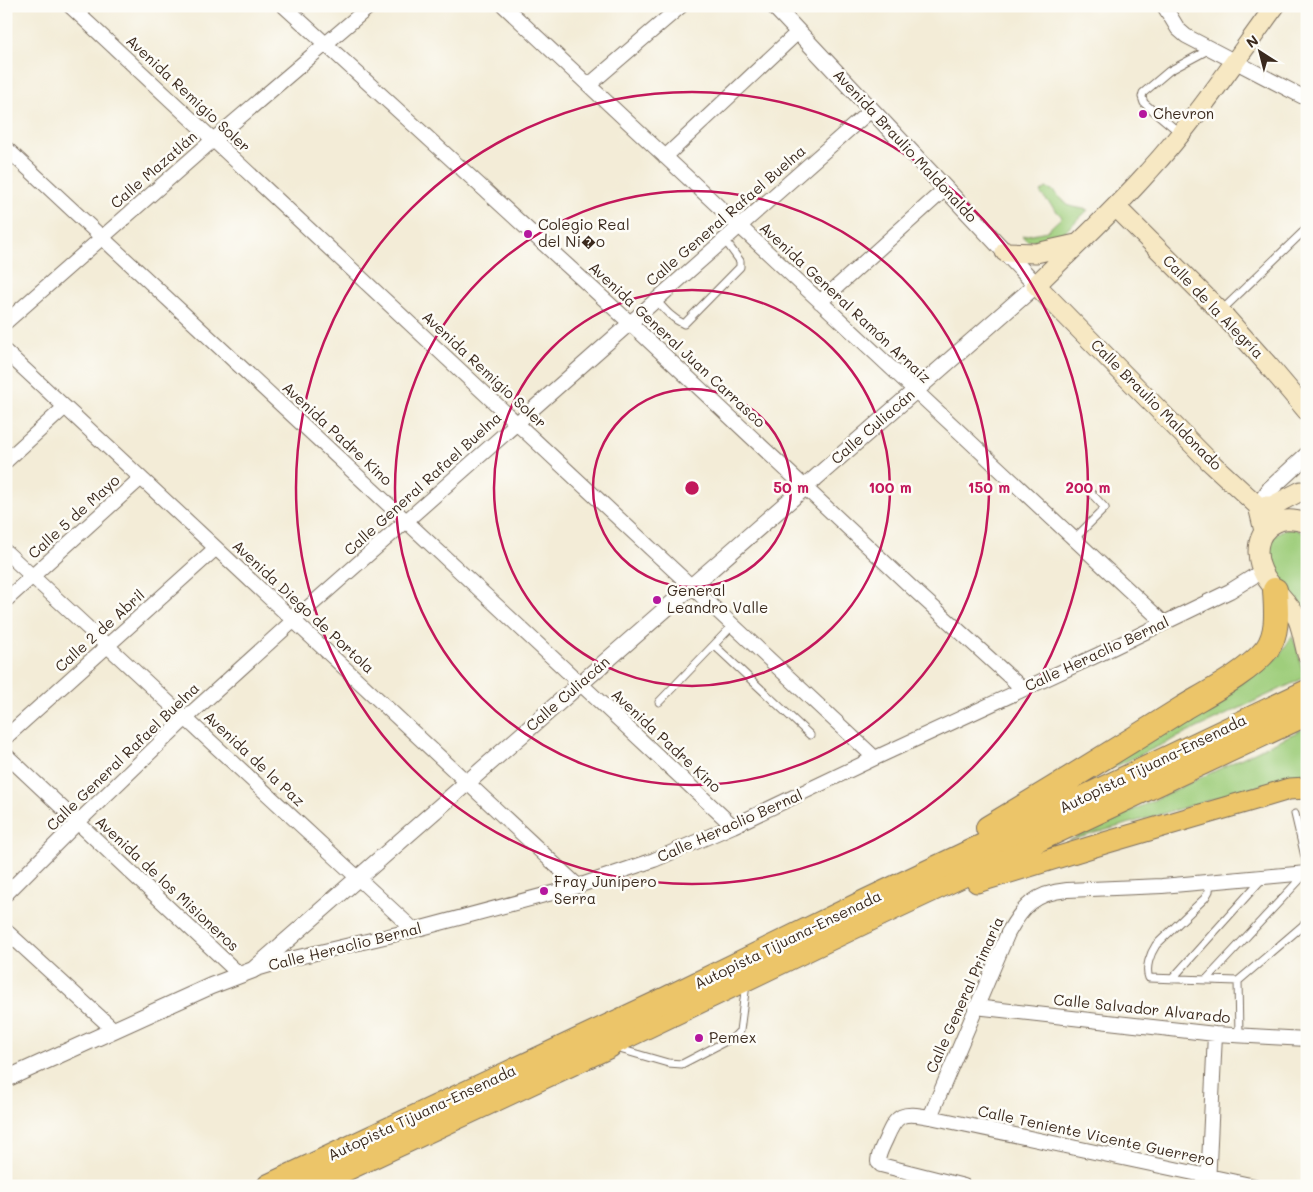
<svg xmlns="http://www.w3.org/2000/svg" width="1313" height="1192" font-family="Mali,sans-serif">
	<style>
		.green { fill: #9fce7c; stroke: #6d7c4d }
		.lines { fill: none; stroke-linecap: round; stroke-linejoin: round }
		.service-casing { stroke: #7b6e5f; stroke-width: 9 }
		.minor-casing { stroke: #7b6e5f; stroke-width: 16 }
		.tertiary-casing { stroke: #7b6e5f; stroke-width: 18 }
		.secondary-casing { stroke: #7b6e5f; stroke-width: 21 }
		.primary-casing { stroke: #7b6e5f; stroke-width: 23 }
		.motorway-casing { stroke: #7b6e5f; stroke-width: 26 }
		.service { stroke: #fff; stroke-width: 7 }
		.minor { stroke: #fff; stroke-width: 14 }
		.tertiary { stroke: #fff; stroke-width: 16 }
		.secondary { stroke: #f7e8c3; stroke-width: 19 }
		.primary { stroke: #ecc569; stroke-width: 21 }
		.motorway { stroke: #ecc569; stroke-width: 24 }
		.ring { fill: none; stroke: #c2185b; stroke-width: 2.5 }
		.poi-dot { fill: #b5179e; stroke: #fdfcf7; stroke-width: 2 }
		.labels { text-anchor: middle; stroke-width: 5; stroke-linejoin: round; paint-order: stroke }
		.street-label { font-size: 15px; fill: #3b2a1e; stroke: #fdfcf7 }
		.poi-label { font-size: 15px; fill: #3b2a1e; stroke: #fdfcf7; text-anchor: start }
		.centre { fill: #c2185b; stroke: #fdfcf7; stroke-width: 2.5 }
		.ring-label { font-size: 15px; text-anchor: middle; font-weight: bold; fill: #c2185b; stroke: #fdfcf7; stroke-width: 5; stroke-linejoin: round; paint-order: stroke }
	</style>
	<rect width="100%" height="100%" fill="#fdfcf7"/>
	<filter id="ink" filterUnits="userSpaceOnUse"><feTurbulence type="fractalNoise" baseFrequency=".02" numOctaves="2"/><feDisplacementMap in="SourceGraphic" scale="10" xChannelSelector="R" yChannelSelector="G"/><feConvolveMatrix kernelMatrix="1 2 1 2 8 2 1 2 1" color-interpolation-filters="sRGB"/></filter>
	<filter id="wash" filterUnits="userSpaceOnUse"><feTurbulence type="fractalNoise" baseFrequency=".0096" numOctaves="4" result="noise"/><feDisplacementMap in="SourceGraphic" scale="20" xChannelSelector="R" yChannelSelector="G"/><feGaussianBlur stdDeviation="1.12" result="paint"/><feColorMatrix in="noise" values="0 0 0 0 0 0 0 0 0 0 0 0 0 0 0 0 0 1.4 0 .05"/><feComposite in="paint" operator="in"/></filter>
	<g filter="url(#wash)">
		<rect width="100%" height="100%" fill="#f3ecd7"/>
		<path class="green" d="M 1046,188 L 1052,190 L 1069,206 L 1088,210 L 1058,238 L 1027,241 L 1022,236 L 1047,231 L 1062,217 L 1040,193 Z
			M 1285,529 L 1295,529 L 1307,535 L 1307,633 C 1302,621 1299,607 1292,596 C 1279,573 1247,547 1285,529 Z
			M 1292,636 L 1297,648 L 1304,678 L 1063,791 L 1269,664 L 1279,656 Z
			M 1307,727 L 1307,776 L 1276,781 L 1068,841 Z"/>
	</g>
	<g filter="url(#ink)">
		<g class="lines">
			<defs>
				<path id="service" d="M 1180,133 L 1144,103 L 1142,97 L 1143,93 L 1169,71 L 1210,49
					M 656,300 C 664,309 672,319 684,324 L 687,321 L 740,267 L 740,261 L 724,239
					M 1221,311 L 1307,228
					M 1074,539 L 1105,508 L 1092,494
					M 714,645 L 810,735
					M 659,702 L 733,625
					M 1210,881 L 1209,891 L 1205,898 L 1156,945 C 1150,954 1145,968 1149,978 L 1238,981 L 1307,922
					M 1172,979 L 1262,879
					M 1206,980 L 1306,873 L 1306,861 L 1295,814
					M 1238,981 L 1239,1035
					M 616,1048 L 668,1063 L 682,1064 L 734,1037 L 740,1031 L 746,984"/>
				<path id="minor" d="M 70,6 L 875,758
					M 284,6 L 629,322 L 910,586 L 1023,689
					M 504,6 L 1164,623
					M 1164,6 L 1178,29 L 1186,36 L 1307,99
					M 589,85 L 681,6
					M 6,148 L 733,826
					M 665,157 L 798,32
					M 820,302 L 945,189
					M 6,322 L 213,140 L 370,6
					M 6,352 L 578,886
					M 6,461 L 65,407
					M 6,552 L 414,930
					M 6,600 L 141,478
					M 6,737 L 216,548
					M 6,755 L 239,974
					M 6,894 L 78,822 L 186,718 L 293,621 L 871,110
					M 6,931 L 114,1030
					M 253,970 L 290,959 L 414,930 L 578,886 L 654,860 L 733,826 L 875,758 L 1102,653 L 1230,591 L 1262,571
					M 975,1007 L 1215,1034 L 1307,1039
					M 930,1117 L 1008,933 C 1023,906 1035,893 1067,890 L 1162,886 L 1307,873
					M 1208,1185 L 1215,1034
					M 964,1186 L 881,1165 L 878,1162 C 878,1154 883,1146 886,1139 C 897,1113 902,1112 930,1117 L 1255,1186"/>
				<path id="tertiary" d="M 1258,506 L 1270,489 L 1307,455
					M 6,1079 L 211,986 L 253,970 L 1036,285 L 774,6"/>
				<path id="secondary" d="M 1116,207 L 1220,311 L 1269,366 L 1307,411
					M 1005,252 L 1036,253 L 1076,244
					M 1258,506 L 1272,506 L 1301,491
					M 1307,523 C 1291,518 1280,518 1268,528 C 1260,535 1258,543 1258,552 C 1259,584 1287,595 1298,620 C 1302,630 1304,643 1307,654
					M 1264,531 L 1258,506 L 1209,461 L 1036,285 C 1073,248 1113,212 1148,172 C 1195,121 1234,62 1275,6"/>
				<path id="primary" d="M 977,882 L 1108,842 L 1269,795 L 1289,789 L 1307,788
					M 609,1046 L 898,907 L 1307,715"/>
				<path id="motorway" d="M 988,828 C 1053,789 1118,749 1183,708 C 1208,693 1249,672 1267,649 C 1279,632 1276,609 1275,590
					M 269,1186 L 656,1004 L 867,901 L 1307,692
					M 309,1186 L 609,1046"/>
			</defs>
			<use href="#service" class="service-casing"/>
			<use href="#minor" class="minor-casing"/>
			<use href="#tertiary" class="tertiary-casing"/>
			<use href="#secondary" class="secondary-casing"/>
			<use href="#primary" class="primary-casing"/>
			<use href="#motorway" class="motorway-casing"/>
			<use href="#service" class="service"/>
			<use href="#minor" class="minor"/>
			<use href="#tertiary" class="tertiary"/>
			<use href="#secondary" class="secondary"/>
			<use href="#primary" class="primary"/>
			<use href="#motorway" class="motorway"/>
		</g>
	</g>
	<g class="ring">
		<circle cx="692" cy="488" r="99"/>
		<circle cx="692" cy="488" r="198"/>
		<circle cx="692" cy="488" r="297"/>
		<circle cx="692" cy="488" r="396"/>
	</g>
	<g class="poi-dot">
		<circle cx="1143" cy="114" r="5"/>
		<circle cx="528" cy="234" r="5"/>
		<circle cx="657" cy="600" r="5"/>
		<circle cx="544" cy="891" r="5"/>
		<circle cx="699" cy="1038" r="5"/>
	</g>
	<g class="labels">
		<g class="street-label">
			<text transform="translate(188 94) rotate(43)" y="5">Avenida Remigio Soler</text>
			<text transform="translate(905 146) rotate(47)" y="5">Avenida Braulio Maldonaldo</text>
			<text transform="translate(154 170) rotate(-41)" y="5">Calle Mazatlán</text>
			<text transform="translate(726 216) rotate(-41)" y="5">Calle General Rafael Buelna</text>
			<text transform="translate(845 303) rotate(43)" y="5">Avenida General Ramón Arnaiz</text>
			<text transform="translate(1213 307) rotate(46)" y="5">Calle de la Alegría</text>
			<text transform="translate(677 345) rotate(43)" y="5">Avenida General Juan Carrasco</text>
			<text transform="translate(484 370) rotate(43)" y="5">Avenida Remigio Soler</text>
			<text transform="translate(1156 405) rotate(45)" y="5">Calle Braulio Maldonado</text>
			<text transform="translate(873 427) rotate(-41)" y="5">Calle Culiacán</text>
			<text transform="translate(337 434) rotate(43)" y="5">Avenida Padre Kino</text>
			<text transform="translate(423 484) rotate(-42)" y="5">Calle General Rafael Buelna</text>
			<text transform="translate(74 517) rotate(-42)" y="5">Calle 5 de Mayo</text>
			<text transform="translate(303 607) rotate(43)" y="5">Avenida Diego de Portola</text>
			<text transform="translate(100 631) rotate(-42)" y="5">Calle 2 de Abril</text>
			<text transform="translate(1097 654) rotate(-25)" y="5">Calle Heraclio Bernal</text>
			<text transform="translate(568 694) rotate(-41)" y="5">Calle Culiacán</text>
			<text transform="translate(666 741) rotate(43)" y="5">Avenida Padre Kino</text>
			<text transform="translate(123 757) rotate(-44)" y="5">Calle General Rafael Buelna</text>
			<text transform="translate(254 759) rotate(43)" y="5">Avenida de la Paz</text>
			<text transform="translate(1153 764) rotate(-26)" y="5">Autopista Tijuana-Ensenada</text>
			<text transform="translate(730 826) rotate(-24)" y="5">Calle Heraclio Bernal</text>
			<text transform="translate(167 884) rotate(43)" y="5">Avenida de los Misioneros</text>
			<text transform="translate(788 940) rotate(-26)" y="5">Autopista Tijuana-Ensenada</text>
			<text transform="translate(345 947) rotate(-14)" y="5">Calle Heraclio Bernal</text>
			<text transform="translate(965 995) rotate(-66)" y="5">Calle General Primaria</text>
			<text transform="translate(1142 1009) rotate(6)" y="5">Calle Salvador Alvarado</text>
			<text transform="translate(422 1113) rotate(-25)" y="5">Autopista Tijuana-Ensenada</text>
			<text transform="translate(1096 1136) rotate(12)" y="5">Calle Teniente Vicente Guerrero</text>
		</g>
		<g class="poi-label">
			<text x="1153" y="119">Chevron</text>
			<text x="538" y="230">Colegio Real<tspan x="538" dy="17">del Ni�o</tspan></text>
			<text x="667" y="596">General<tspan x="667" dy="17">Leandro Valle</tspan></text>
			<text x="554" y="887">Fray Junípero<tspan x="554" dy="17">Serra</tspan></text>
			<text x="709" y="1043">Pemex</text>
		</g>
	</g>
	<circle cx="692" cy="488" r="8" class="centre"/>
	<g class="ring-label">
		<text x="791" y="493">50 m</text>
		<text x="890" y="493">100 m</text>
		<text x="989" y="493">150 m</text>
		<text x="1088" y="493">200 m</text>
	</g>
	<rect width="1313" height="1192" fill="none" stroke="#fdfcf7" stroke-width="25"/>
	<g transform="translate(1260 52) rotate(324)" stroke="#fdfcf7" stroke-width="4" paint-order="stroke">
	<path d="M0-4L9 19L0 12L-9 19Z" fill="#3b2a1e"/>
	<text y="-8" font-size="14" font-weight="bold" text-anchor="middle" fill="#3b2a1e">N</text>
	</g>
</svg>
